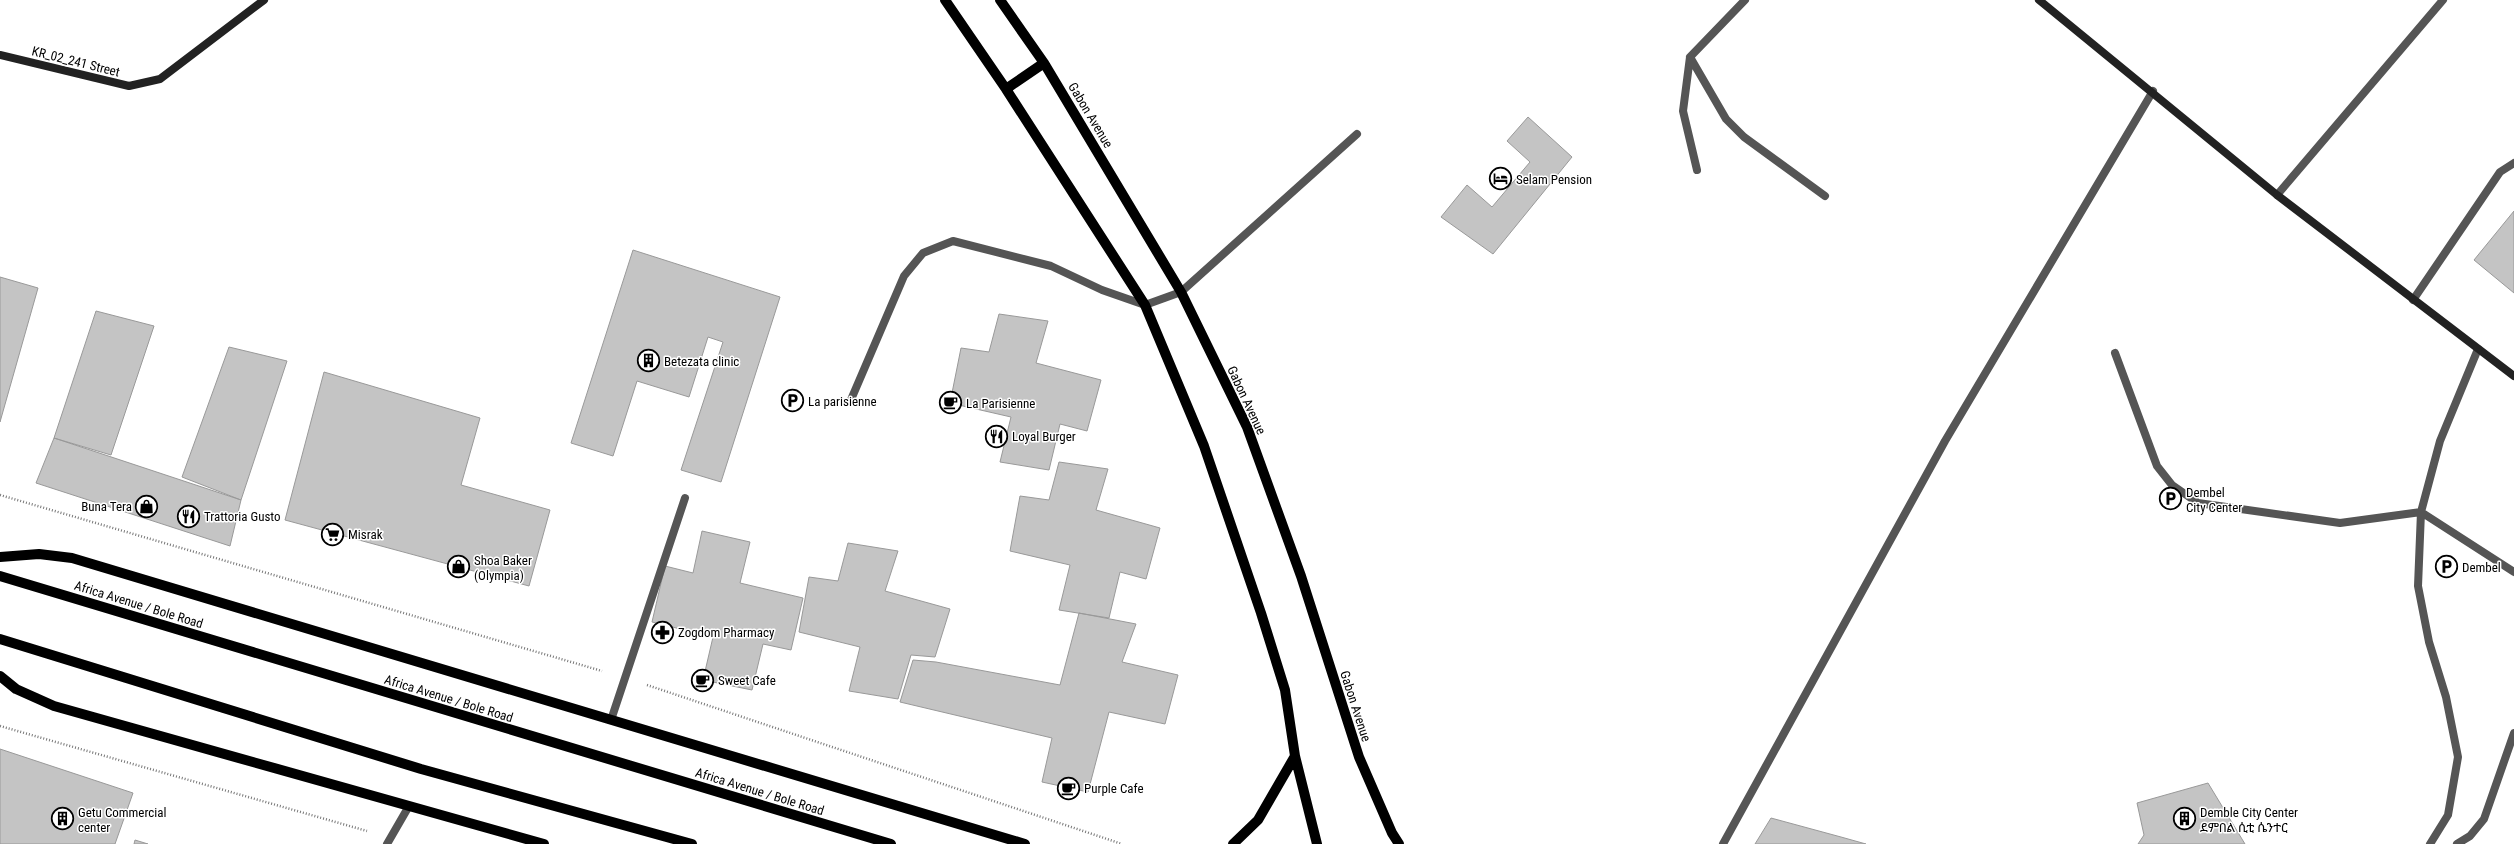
<svg xmlns="http://www.w3.org/2000/svg" width="2514" height="844" font-family="'Roboto Condensed','Noto Sans Ethiopic',sans-serif">
	<style>
		.building { fill: #c4c4c4; stroke: #999 }
		.lines { fill: none; stroke-linecap: round; stroke-linejoin: round }
		.path { stroke: #777; stroke-width: 2.5; stroke-dasharray: 1 2; stroke-linecap: butt }
		.lane { stroke: #555; stroke-width: 8 }
		.street { stroke: #555; stroke-width: 8 }
		.secondary { stroke: #222; stroke-width: 8 }
		.primary { stroke: #000; stroke-width: 10 }
		.labels { text-anchor: middle; stroke-width: 3; stroke-linejoin: round; paint-order: stroke }
		.street-label { font-size: 13px; fill: #000; stroke: #fff }
		.poi-label { font-size: 13px; fill: #000; stroke: #fff; text-anchor: start }
	</style>
	<rect width="100%" height="100%" fill="#fff"/>
	<path class="building" d="M 1528,117 L 1572,157 L 1493,254 L 1441,217 L 1467,185 L 1492,207 L 1530,162 L 1507,141 Z
		M 2514,211 L 2514,293 L 2474,260 Z
		M 633,250 L 780,297 L 721,482 L 681,470 L 723,342 L 708,337 L 689,397 L 637,381 L 613,456 L 571,443 Z
		M 0,277 L 38,288 L 0,422 Z
		M 96,311 L 154,326 L 111,455 L 54,438 Z
		M 999,314 L 1048,321 L 1036,363 L 1101,380 L 1087,431 L 1060,424 L 1049,470 L 1000,462 L 1011,417 L 950,403 L 961,348 L 989,352 Z
		M 229,347 L 287,361 L 241,500 L 182,477 Z
		M 324,372 L 480,418 L 461,485 L 550,510 L 529,586 L 285,520 Z
		M 54,438 L 241,500 L 230,546 L 36,483 Z
		M 1059,462 L 1108,469 L 1096,510 L 1160,528 L 1146,579 L 1120,572 L 1109,618 L 1059,610 L 1070,565 L 1010,551 L 1020,496 L 1049,500 Z
		M 702,531 L 750,542 L 740,583 L 803,598 L 791,650 L 763,644 L 752,690 L 703,680 L 713,637 L 652,622 L 665,566 L 693,573 Z
		M 848,543 L 898,551 L 885,591 L 950,609 L 935,657 L 911,655 L 898,699 L 849,691 L 860,647 L 799,632 L 809,577 L 838,581 Z
		M 1079,613 L 1136,624 L 1122,662 L 1178,675 L 1165,724 L 1109,712 L 1088,792 L 1042,782 L 1052,738 L 900,702 L 913,660 L 936,662 L 1060,685 Z
		M 0,749 L 133,793 L 115,844 L 0,844 Z
		M 2208,783 L 2245,844 L 2138,844 L 2144,835 L 2137,803 Z
		M 1771,818 L 1841,837 L 1866,844 L 1755,844 Z
		M 135,840 L 148,844 L 134,844 Z"/>
	<g class="lines">
		<path class="path" d="M 0,495 L 602,671
			M 647,685 L 1122,844
			M 0,726 L 367,831"/>
		<path class="lane" d="M 2413,300 L 2500,172 L 2514,163
			M 2115,353 L 2157,466 L 2172,485 L 2198,503 L 2340,523 L 2421,512 L 2514,572
			M 850,402 L 904,276 L 923,253 L 953,241 L 1051,266 L 1102,290 L 1145,305
			M 611,720 L 685,498
			M 2430,844 L 2448,815 L 2458,757 L 2446,697 L 2429,642 L 2418,586 L 2421,512 L 2440,441 L 2478,349
			M 2457,844 L 2470,836 L 2484,819 L 2514,733"/>
		<path class="street" d="M 1690,57 L 1726,119 L 1744,137 L 1825,196
			M 1697,170 L 1683,111 L 1690,57 L 1745,0
			M 2277,195 L 2443,0
			M 1145,305 L 1181,292 L 1357,134
			M 387,844 L 409,806
			M 1723,844 L 1945,441 L 2153,91"/>
		<path class="secondary" d="M 2039,0 L 2277,195 L 2514,376
			M 0,55 L 129,86 L 160,79 L 264,0"/>
		<path class="primary" d="M 945,0 L 1006,89 L 1145,305 L 1204,446 L 1261,613 L 1285,690 L 1295,756 L 1317,844
			M 1000,0 L 1044,63 L 1181,292 L 1247,427 L 1301,576 L 1359,757 L 1392,833 L 1399,844
			M 1006,89 L 1044,63
			M 0,557 L 39,554 L 72,558 L 1025,844
			M 0,576 L 891,844
			M 0,639 L 421,769 L 692,844
			M 0,676 L 16,689 L 54,706 L 544,844
			M 1233,844 L 1258,820 L 1295,756"/>
	</g>
	<defs>
		<symbol id="hotel-ring" viewBox="-11 -11 22 22"><circle r="9.5" fill="#fff" stroke="#000" stroke-width="1.5"/><path d="M-6-4.5h1.5V1H6V5H4.5V3h-9V5H-6ZM-4 0a1.8 1.8 0 1 1 3.6 0ZM.5 0V-2.5h3Q6-2.5 6 0Z" fill="#000"/></symbol>
		<symbol id="building-ring" viewBox="-11 -11 22 22"><circle r="9.5" fill="#fff" stroke="#000" stroke-width="1.5"/><path d="M-4-6H4V6H1V3H-1V6H-4ZM-2.5-4.3h1.7v1.8h-1.7ZM.8-4.3h1.7v1.8H.8ZM-2.5-1h1.7V.8h-1.7ZM.8-1h1.7V.8H.8Z" fill="#000"/></symbol>
		<symbol id="parking-ring" viewBox="-11 -11 22 22"><circle r="9.5" fill="#fff" stroke="#000" stroke-width="1.5"/><path d="M-3.5-5.5H1a3.5 3.5 0 0 1 0 7H-1V5.5H-3.5ZM-1-3.4V-.6H.8a1.4 1.4 0 0 0 0-2.8Z" fill="#000"/></symbol>
		<symbol id="cafe-ring" viewBox="-11 -11 22 22"><circle r="9.5" fill="#fff" stroke="#000" stroke-width="1.5"/><path d="M-5.5-4.5H6V0H3Q3 3.5 0 3.5H-2.5Q-5.5 3.5-5.5 0ZM3-3.2v2h1.7v-2ZM-6 4.5H4V6H-6Z" fill="#000"/></symbol>
		<symbol id="restaurant-ring" viewBox="-11 -11 22 22"><circle r="9.5" fill="#fff" stroke="#000" stroke-width="1.5"/><path d="M-5-6h1v4h1v-4h1v4h1v-4h1v5L-1.5 .5V6h-2V.5L-5-1ZM5-6V6H3V1.5H1.5Q1.5-4 5-6Z" fill="#000"/></symbol>
		<symbol id="shop-ring" viewBox="-11 -11 22 22"><circle r="9.5" fill="#fff" stroke="#000" stroke-width="1.5"/><path d="M-5-2.5h2.3a2.7 3.5 0 0 1 5.4 0H5L5.5 6h-11ZM-1.5-2.5h3a1.5 2.3 0 0 0-3 0Z" fill="#000"/></symbol>
		<symbol id="supermarket-ring" viewBox="-11 -11 22 22"><circle r="9.5" fill="#fff" stroke="#000" stroke-width="1.5"/><path d="M-6-5.5h2.5l.6 2H6L4.5 2H-2.5L-4.4-4H-6ZM-1.5 3.2a1.3 1.3 0 1 0 .1 0ZM3 3.2a1.3 1.3 0 1 0 .1 0Z" fill="#000"/></symbol>
		<symbol id="pharmacy-ring" viewBox="-11 -11 22 22"><circle r="9.5" fill="#fff" stroke="#000" stroke-width="1.5"/><path d="M-2-6h4v4h4v4h-4v4h-4v-4h-4v-4h4Z" fill="#000"/></symbol>
	</defs>
	<g fill-rule="evenodd">
		<use href="#hotel-ring" x="1488" y="166" width="25" height="25"/>
		<use href="#building-ring" x="636" y="348" width="25" height="25"/>
		<use href="#parking-ring" x="780" y="388" width="25" height="25"/>
		<use href="#cafe-ring" x="938" y="390" width="25" height="25"/>
		<use href="#restaurant-ring" x="984" y="424" width="25" height="25"/>
		<use href="#parking-ring" x="2158" y="486" width="25" height="25"/>
		<use href="#shop-ring" x="134" y="494" width="25" height="25"/>
		<use href="#restaurant-ring" x="176" y="504" width="25" height="25"/>
		<use href="#supermarket-ring" x="320" y="522" width="25" height="25"/>
		<use href="#shop-ring" x="446" y="554" width="25" height="25"/>
		<use href="#parking-ring" x="2434" y="554" width="25" height="25"/>
		<use href="#pharmacy-ring" x="650" y="620" width="25" height="25"/>
		<use href="#cafe-ring" x="690" y="668" width="25" height="25"/>
		<use href="#cafe-ring" x="1056" y="776" width="25" height="25"/>
		<use href="#building-ring" x="50" y="806" width="25" height="25"/>
		<use href="#building-ring" x="2172" y="806" width="25" height="25"/>
	</g>
	<g class="labels">
		<g class="street-label">
			<text transform="translate(76 61) rotate(14)" y="5">KR_02_241 Street</text>
			<text transform="translate(1091 115) rotate(59)" y="5">Gabon Avenue</text>
			<text transform="translate(1247 400) rotate(65)" y="5">Gabon Avenue</text>
			<text transform="translate(139 604) rotate(17)" y="5">Africa Avenue / Bole Road</text>
			<text transform="translate(449 698) rotate(17)" y="5">Africa Avenue / Bole Road</text>
			<text transform="translate(1356 706) rotate(72)" y="5">Gabon Avenue</text>
			<text transform="translate(760 791) rotate(17)" y="5">Africa Avenue / Bole Road</text>
		</g>
		<g class="poi-label">
			<text x="1516" y="184">Selam Pension</text>
			<text x="664" y="366">Betezata clinic</text>
			<text x="808" y="406">La parisienne</text>
			<text x="966" y="408">La Parisienne</text>
			<text x="1012" y="441">Loyal Burger</text>
			<text x="2186" y="497">Dembel<tspan x="2186" dy="15">City Center</tspan></text>
			<text x="132" y="511" text-anchor="end">Buna Tera</text>
			<text x="204" y="521">Trattoria Gusto</text>
			<text x="348" y="539">Misrak</text>
			<text x="474" y="565">Shoa Baker<tspan x="474" dy="15">(Olympia)</tspan></text>
			<text x="2462" y="572">Dembel</text>
			<text x="678" y="637">Zogdom Pharmacy</text>
			<text x="718" y="685">Sweet Cafe</text>
			<text x="1084" y="793">Purple Cafe</text>
			<text x="78" y="817">Getu Commercial<tspan x="78" dy="15">center</tspan></text>
			<text x="2200" y="817">Demble City Center<tspan x="2200" dy="15">ደምበል ሲቲ ሴንተር</tspan></text>
		</g>
	</g>
</svg>
